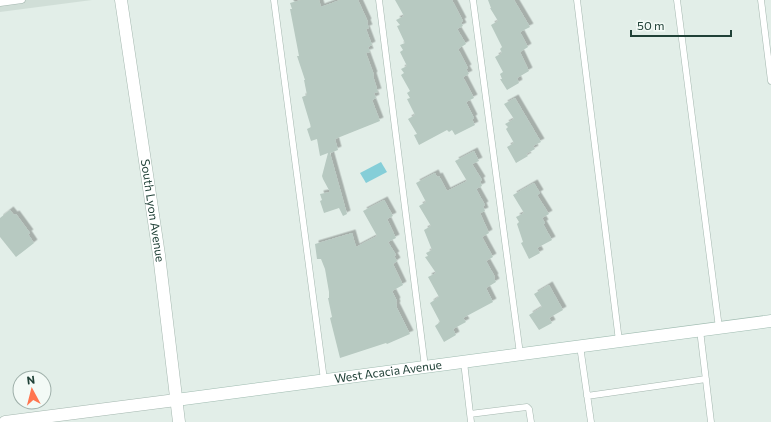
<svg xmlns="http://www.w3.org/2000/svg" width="771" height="422" font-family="Commissioner,sans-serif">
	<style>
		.built { fill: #d0ded7 }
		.water { fill: #85ced8 }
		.building { fill: #b7c9c1; filter: url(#shadow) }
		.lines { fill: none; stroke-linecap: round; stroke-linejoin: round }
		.lane-casing { stroke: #a4b7af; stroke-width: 7 }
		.street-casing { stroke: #a4b7af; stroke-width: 13 }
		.secondary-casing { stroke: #9fbbb0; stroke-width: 13 }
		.lane { stroke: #fff; stroke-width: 6 }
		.street { stroke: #fff; stroke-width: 12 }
		.secondary { stroke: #fff; stroke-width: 12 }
		.labels { text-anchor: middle; stroke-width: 3; stroke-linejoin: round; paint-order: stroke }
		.street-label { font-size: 12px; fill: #204137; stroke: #f3faf6 }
	</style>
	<defs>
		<filter id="shadow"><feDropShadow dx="3.5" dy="-3.5" stdDeviation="0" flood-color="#0004"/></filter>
	</defs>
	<rect width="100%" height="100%" fill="#e2eee8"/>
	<path class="built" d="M 0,0 L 92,0 L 0,12 Z"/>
	<path class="water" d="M 381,162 L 387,172 L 366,183 L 360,173 Z"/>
	<path class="building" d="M 301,0 L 319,0 L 321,7 L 340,0 L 358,0 L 368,22 L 367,23 L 369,28 L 366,29 L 372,45 L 368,47 L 370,52 L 366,53 L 374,75 L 373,76 L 378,92 L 374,93 L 376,98 L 372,100 L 380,121 L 335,139 L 338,150 L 330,153 L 347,214 L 343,216 L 339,208 L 324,213 L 320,201 L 322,200 L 320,194 L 330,192 L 323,179 L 322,176 L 328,153 L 320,156 L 317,139 L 311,141 L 307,129 L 311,127 L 302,97 L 307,95 L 304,80 L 305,80 L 297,56 L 299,56 L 290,9 L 292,9 L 290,3 Z
		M 395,0 L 452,0 L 463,21 L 461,22 L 463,26 L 457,29 L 466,44 L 458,49 L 468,68 L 466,69 L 469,74 L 463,77 L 474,98 L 466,102 L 474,118 L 472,119 L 475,125 L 455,135 L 452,130 L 449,132 L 447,130 L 419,145 L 414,135 L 417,134 L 408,119 L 415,115 L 407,99 L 410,98 L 407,93 L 410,91 L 401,75 L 404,73 L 401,69 L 407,66 L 400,52 L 403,50 L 400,45 L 405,43 L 397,26 L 400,25 L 396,20 L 404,16 Z
		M 488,0 L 514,0 L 530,27 L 520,32 L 528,47 L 520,52 L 529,71 L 517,78 L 519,83 L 507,90 L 500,79 L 502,79 L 500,74 L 503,72 L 495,57 L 502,53 L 500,49 L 502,47 L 491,25 L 498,21 L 490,8 L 491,8 Z
		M 515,98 L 541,142 L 533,146 L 535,149 L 526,154 L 528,156 L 516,163 L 507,147 L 514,143 L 506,129 L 508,127 L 505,124 L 514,119 L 504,104 Z
		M 474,151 L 479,161 L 472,164 L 482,180 L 480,181 L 482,186 L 476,189 L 485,205 L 483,206 L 485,211 L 480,213 L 489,233 L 482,237 L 493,257 L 486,261 L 495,277 L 494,278 L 496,282 L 486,288 L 493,302 L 463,318 L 466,322 L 453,329 L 456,335 L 444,342 L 435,326 L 440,322 L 430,303 L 439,297 L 428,277 L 436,273 L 425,257 L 428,256 L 426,253 L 432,250 L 424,230 L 431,226 L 419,206 L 426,202 L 416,183 L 435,173 L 437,177 L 439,176 L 447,191 L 467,181 L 455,161 Z
		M 534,183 L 540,193 L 537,195 L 549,214 L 542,218 L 545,223 L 543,224 L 552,240 L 537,248 L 540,253 L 529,259 L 521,243 L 523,242 L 517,224 L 519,222 L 516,217 L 524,213 L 513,195 Z
		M 384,200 L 393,216 L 387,219 L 396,238 L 388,242 L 396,255 L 394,256 L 397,261 L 393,264 L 403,285 L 392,291 L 397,301 L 396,302 L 397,305 L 396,306 L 410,334 L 387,344 L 386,343 L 340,358 L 330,318 L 332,317 L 328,298 L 329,298 L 329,292 L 325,269 L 321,259 L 317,259 L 315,244 L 352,233 L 356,247 L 377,236 L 363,211 Z
		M 10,210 L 14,215 L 16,214 L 30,233 L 28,234 L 34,243 L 16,257 L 0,237 L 0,218 Z
		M 549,285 L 563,310 L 549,318 L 552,323 L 539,330 L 529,315 L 542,307 L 534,294 Z"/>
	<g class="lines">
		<defs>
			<path id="lane" d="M 274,0 L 324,380
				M 379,0 L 425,367
				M 473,0 L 520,354
				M 577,0 L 619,341
				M 677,0 L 719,328
				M 761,0 L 771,81
				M 0,3 L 22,0
				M 700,330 L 711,422
				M 580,346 L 591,422
				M 464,362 L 471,422
				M 587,396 L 706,379
				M 470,414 L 527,407 L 529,409 L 531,422"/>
			<g id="street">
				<path id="s1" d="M 121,0 L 159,255 L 179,422"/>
				<path d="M 5,422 L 176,400"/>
			</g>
			<g id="secondary">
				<path id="s2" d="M 176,400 L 771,321"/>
			</g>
		</defs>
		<use href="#lane" class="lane-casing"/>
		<use href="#street" class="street-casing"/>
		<use href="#secondary" class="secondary-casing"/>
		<use href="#lane" class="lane"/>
		<use href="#street" class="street"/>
		<use href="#secondary" class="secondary"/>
	</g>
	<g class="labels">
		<g class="street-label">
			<text dy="4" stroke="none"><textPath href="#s1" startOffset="213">South Lyon Avenue</textPath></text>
			<text dy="4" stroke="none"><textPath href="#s2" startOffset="214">West Acacia Avenue</textPath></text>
		</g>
	</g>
	<g transform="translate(32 390) rotate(353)"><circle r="19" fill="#f3faf6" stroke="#9fb0aa"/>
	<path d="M0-3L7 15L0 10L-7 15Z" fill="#ff754f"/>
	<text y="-6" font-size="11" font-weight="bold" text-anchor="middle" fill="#204137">N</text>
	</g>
	<path d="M631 30v6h100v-6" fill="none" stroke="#204137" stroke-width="2"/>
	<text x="637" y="30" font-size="12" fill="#204137" stroke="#f3faf6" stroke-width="3" paint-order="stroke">50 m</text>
</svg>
